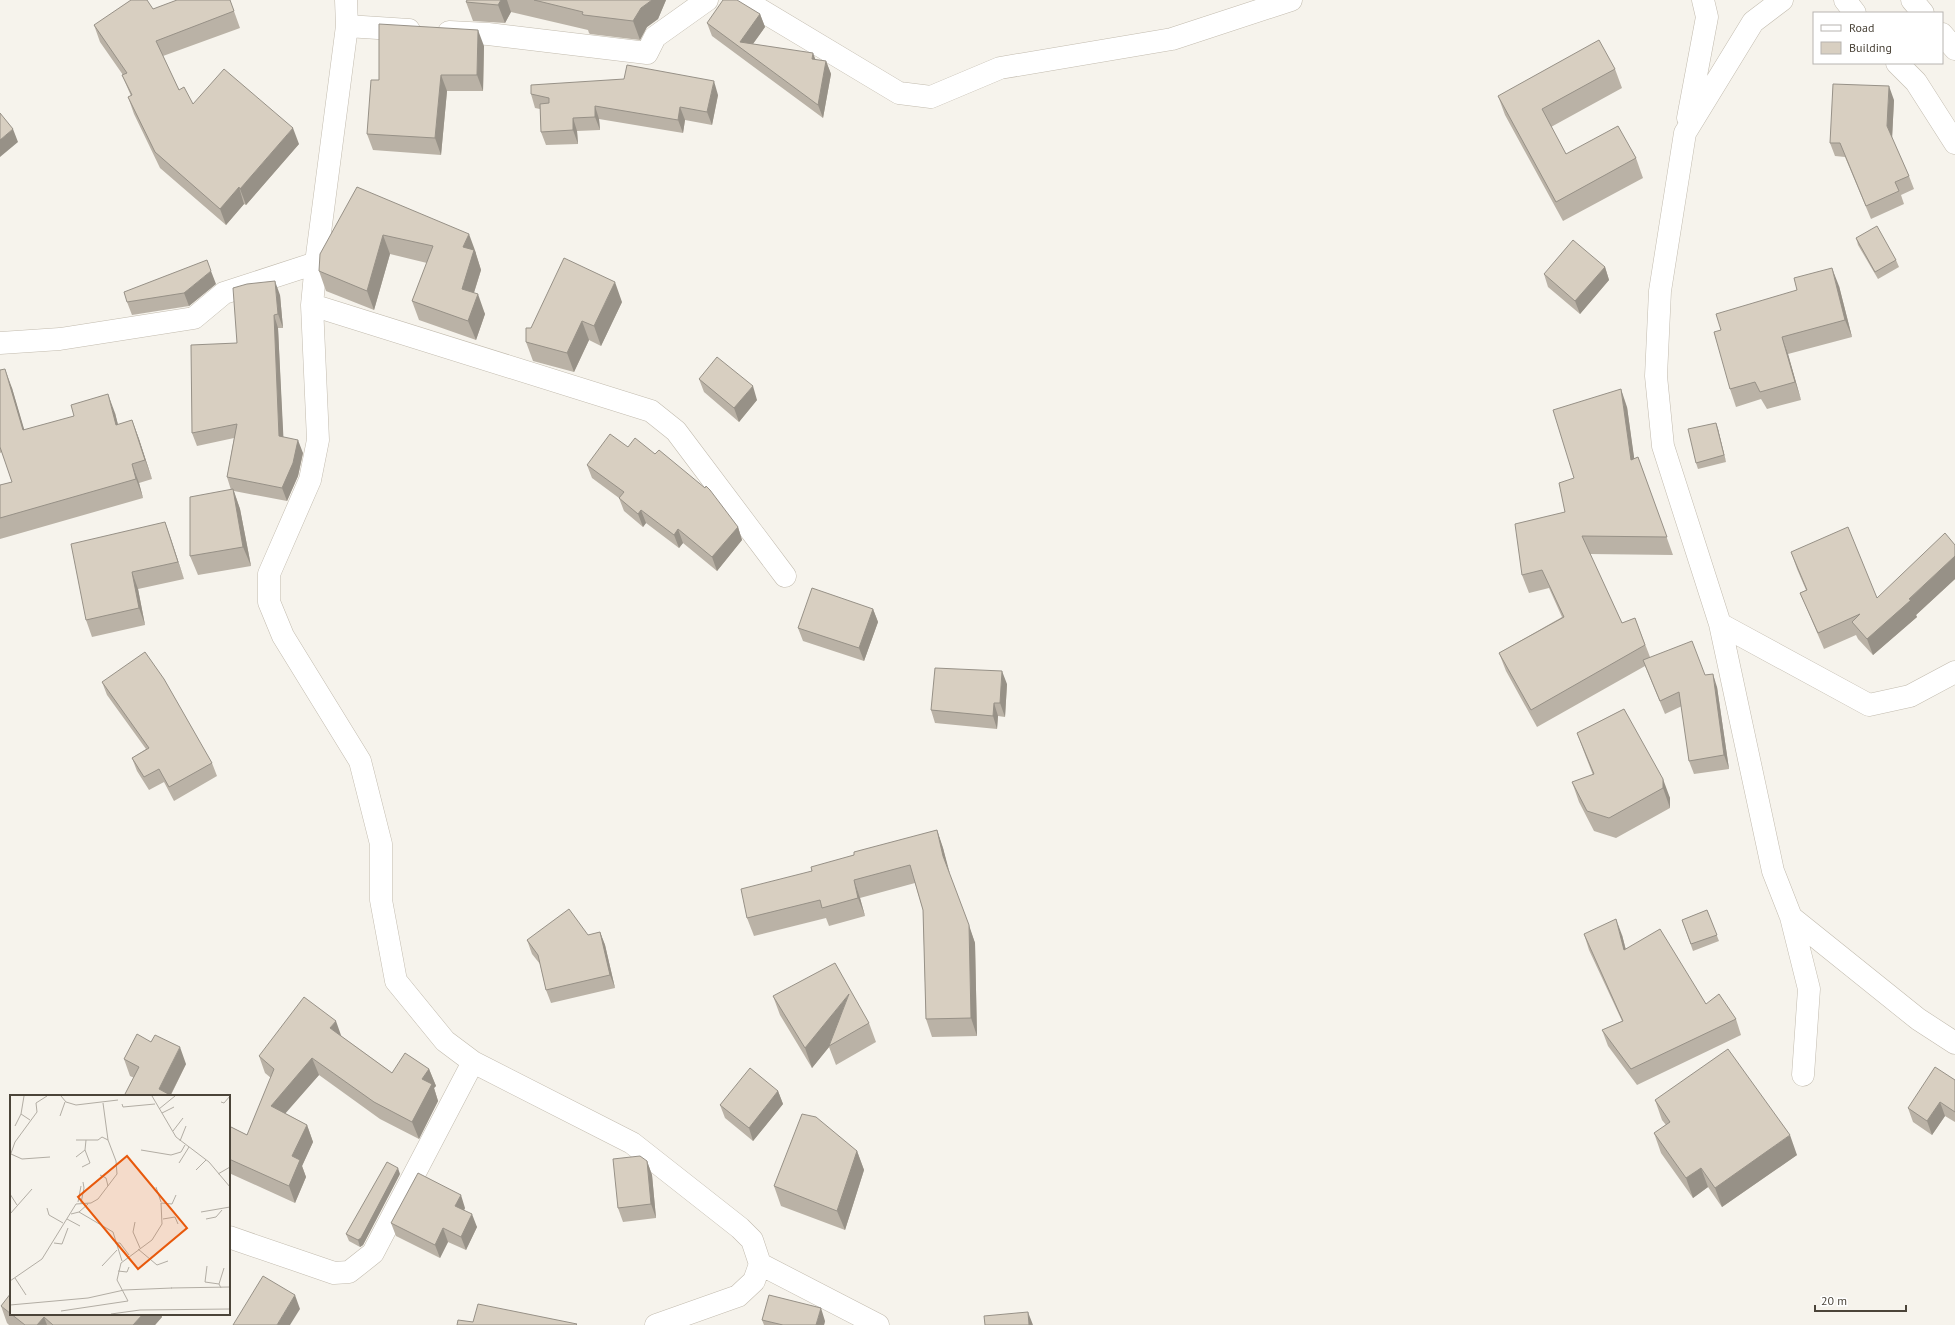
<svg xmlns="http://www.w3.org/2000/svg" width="1955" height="1325" font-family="'PT Sans',sans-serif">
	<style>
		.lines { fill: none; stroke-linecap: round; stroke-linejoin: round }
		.minor-casing { stroke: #c2bbae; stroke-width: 23 }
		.minor { stroke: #fff; stroke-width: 22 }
		.wall { fill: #bab2a6 }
		.shaded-wall { fill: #979187 }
		.building { fill: #d8cfc1; stroke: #979187 }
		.inset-road { fill: none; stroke: #b2ada4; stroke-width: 1 }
		.view { fill: #e8590c; fill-opacity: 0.15; stroke: #e8590c; stroke-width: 2 }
		.inset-edge { fill: none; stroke: #4b4439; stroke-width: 2 }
	</style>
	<rect width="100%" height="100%" fill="#f6f3ec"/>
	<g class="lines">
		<defs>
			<path id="minor" d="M 346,0 L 347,26 L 316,263 L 312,305 L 318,440 L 310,480 L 269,574 L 269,602 L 283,636 L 360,761 L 381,844 L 381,900 L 396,981 L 445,1041 L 473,1062 L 632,1143 L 740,1228 L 752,1240 L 760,1264 L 754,1281 L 738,1296 L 656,1325
				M 744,0 L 899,93 L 931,97 L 1000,68 L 1172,39 L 1291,0
				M 1782,0 L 1753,22 L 1685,133 L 1660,291 L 1656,376 L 1663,446 L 1720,624 L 1773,871 L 1791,917 L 1918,1019 L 1955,1043
				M 1845,0 L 1855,13
				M 1912,0 L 1923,13
				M 347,26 L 409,30
				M 449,32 L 488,34 L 647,53 L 655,37 L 707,0
				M 1942,34 L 1955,49
				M 1897,63 L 1916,82 L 1955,143
				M 1688,118 L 1707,17 L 1703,0
				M 312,305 L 651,411 L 676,431 L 785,576
				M 0,343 L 60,339 L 194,318 L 224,293 L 316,263
				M 1720,624 L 1869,705 L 1910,696 L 1955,672
				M 1791,917 L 1809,989 L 1803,1075
				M 229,1237 L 334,1273 L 349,1272 L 373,1253 L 473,1062
				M 760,1264 L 878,1325"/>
		</defs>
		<use href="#minor" class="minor-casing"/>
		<use href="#minor" class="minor"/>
	</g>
	<path class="wall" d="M 230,0 L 240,28 L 163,56 L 179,90 L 193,104 L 299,144 L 246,205 L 244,204 L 226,225 L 160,168 L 134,114 L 128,97 L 131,96 L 122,75 L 123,75 L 100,42 L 94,25 L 153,9 Z
		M 467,0 L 666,0 L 658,19 L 647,27 L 640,40 L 590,34 L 589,33 L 588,30 L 511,12 L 505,23 L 473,21 L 466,2 Z
		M 760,14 L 765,27 L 753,44 L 816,60 L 826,61 L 831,74 L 823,118 L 712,36 L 707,23 Z
		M 484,46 L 483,91 L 447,91 L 441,155 L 373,150 L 367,134 L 379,80 Z
		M 1615,69 L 1622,88 L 1551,127 L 1566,154 L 1636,158 L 1643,178 L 1563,221 L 1505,115 L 1498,96 Z
		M 531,94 L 718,95 L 712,125 L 685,120 L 683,133 L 599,119 L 600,130 L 577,131 L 578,144 L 546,145 L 541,132 L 540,109 L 535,108 Z
		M 1894,100 L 1892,138 L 1909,176 L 1914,189 L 1901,195 L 1904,204 L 1871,219 L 1845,157 L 1835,156 L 1830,143 Z
		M 357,187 L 476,253 L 476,254 L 481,270 L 474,293 L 485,314 L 476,340 L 419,320 L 412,301 L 427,263 L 390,254 L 374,310 L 326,291 L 319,271 Z
		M 1856,238 L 1896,260 L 1899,267 L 1878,279 L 1858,245 Z
		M 1605,267 L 1609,280 L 1580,314 L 1548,287 L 1544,274 Z
		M 216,284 L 189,306 L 132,315 L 127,302 Z
		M 1839,286 L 1852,337 L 1788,354 L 1801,400 L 1767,409 L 1761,399 L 1736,407 L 1730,389 L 1721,330 Z
		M 280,295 L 283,328 L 278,328 L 283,437 L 303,453 L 298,476 L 287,501 L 234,491 L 240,509 L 251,566 L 198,575 L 190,556 L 231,490 L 227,477 L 234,438 L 197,446 L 192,433 L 237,343 Z
		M 622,302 L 601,346 L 589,340 L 574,372 L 533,361 L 526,342 L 531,328 Z
		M 0,370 L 12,388 L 24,430 L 115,413 L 118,425 L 132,420 L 139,439 L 152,479 L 139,483 L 143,498 L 0,539 L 0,485 L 12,482 L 2,452 L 0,453 Z
		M 699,379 L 757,400 L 739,422 L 704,392 Z
		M 1627,407 L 1634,459 L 1638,457 L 1673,555 L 1590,554 L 1622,623 L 1635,618 L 1650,657 L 1705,675 L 1717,687 L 1729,769 L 1694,774 L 1689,761 L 1682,706 L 1665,714 L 1645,666 L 1537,727 L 1506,671 L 1499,653 L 1562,617 L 1549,588 L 1529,593 L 1522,575 L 1565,512 L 1574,478 Z
		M 1716,423 L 1718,429 L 1726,462 L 1698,469 L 1696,463 Z
		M 628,447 L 738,527 L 742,540 L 717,571 L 683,543 L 679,548 L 646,523 L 643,527 L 624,511 L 619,498 L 592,478 L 587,465 Z
		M 165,522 L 184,579 L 138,589 L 145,625 L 92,637 L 86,620 Z
		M 1955,545 L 1955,579 L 1916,615 L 1917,617 L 1873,655 L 1858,639 L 1856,635 L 1824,649 L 1807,609 L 1800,593 L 1806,590 L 1797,569 L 1791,552 L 1877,598 Z
		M 873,609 L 878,622 L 864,661 L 803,641 L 798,628 Z
		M 102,682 L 212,763 L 217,776 L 174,801 L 164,782 L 149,790 L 137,771 L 132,758 L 146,749 L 107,695 Z
		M 1007,684 L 1005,717 L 998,716 L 997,729 L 935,723 L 931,710 Z
		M 1624,709 L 1670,798 L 1670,808 L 1616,838 L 1594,831 L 1579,802 L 1572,782 L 1593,775 L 1584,752 L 1577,733 Z
		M 937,830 L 943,848 L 949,873 L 975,943 L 977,1036 L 932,1037 L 926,1019 L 923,910 L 915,883 L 860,898 L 865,916 L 829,926 L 826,918 L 754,936 L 747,918 L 812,871 L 854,855 Z
		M 1707,910 L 1719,941 L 1693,951 L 1682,920 Z
		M 600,932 L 605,945 L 615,988 L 551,1003 L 546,990 L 540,964 L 532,954 L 527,940 L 588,935 Z
		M 1584,934 L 1622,935 L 1626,950 L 1706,1004 L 1736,1019 L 1741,1035 L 1637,1085 L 1608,1046 L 1602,1030 L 1622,1021 L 1589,950 Z
		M 773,996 L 869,1023 L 876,1042 L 836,1065 L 829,1047 L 812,1068 L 780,1015 Z
		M 341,1036 L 392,1073 L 429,1069 L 436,1086 L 434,1088 L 438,1101 L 419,1139 L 380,1119 L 319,1075 L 285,1113 L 307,1125 L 313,1142 L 302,1166 L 306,1177 L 295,1203 L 229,1173 L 229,1126 L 247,1135 L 271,1078 L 265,1073 L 259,1056 Z
		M 124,1059 L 186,1064 L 171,1095 L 130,1076 Z
		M 1955,1080 L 1955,1122 L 1945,1116 L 1932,1135 L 1913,1122 L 1908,1108 Z
		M 778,1091 L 783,1104 L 753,1141 L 725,1118 L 720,1105 Z
		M 1655,1100 L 1797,1155 L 1722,1207 L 1708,1187 L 1693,1198 L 1661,1153 L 1654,1133 L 1666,1125 L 1662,1120 Z
		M 857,1151 L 864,1170 L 845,1230 L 781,1206 L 774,1186 Z
		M 647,1161 L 652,1175 L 656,1218 L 623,1222 L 618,1208 Z
		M 400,1174 L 363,1245 L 360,1247 L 349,1241 L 346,1234 Z
		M 465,1208 L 464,1210 L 477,1227 L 466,1250 L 448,1242 L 440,1258 L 396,1236 L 391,1223 Z
		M 1,1306 L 11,1314 L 161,1314 L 162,1317 L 155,1325 L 9,1325 L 7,1323 Z
		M 762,1320 L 825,1321 L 824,1325 L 764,1325 Z"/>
	<path class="shaded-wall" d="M 501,0 L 507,0 L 511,12 L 505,23 L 498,5 Z
		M 652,0 L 666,0 L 658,19 L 647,27 L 640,40 L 633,21 L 641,8 Z
		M 760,14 L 765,27 L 747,52 L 740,42 Z
		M 478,30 L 484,46 L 483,91 L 477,75 Z
		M 813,53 L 818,66 L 812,59 Z
		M 826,61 L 831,74 L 823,118 L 818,105 Z
		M 441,75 L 447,91 L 441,155 L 435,138 Z
		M 714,81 L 718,95 L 712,125 L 707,112 Z
		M 1889,86 L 1894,100 L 1892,139 L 1887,126 Z
		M 595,106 L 599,119 L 600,130 L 595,117 Z
		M 680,107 L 685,120 L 683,133 L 678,120 Z
		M 573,118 L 577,131 L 578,144 L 573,130 Z
		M 293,128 L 299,144 L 246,205 L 240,189 Z
		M 13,129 L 18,142 L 0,157 L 0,140 Z
		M 239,187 L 244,204 L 226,225 L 220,209 Z
		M 469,234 L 476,253 L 476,254 L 481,270 L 469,308 L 462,289 L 463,247 Z
		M 383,235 L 390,254 L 374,310 L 367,291 Z
		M 1605,267 L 1609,280 L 1580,314 L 1575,301 Z
		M 1832,268 L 1839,286 L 1852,337 L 1845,320 Z
		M 211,271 L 216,284 L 189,306 L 184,293 Z
		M 275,281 L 280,295 L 283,328 L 278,314 Z
		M 615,282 L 622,302 L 601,346 L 594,326 Z
		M 478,294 L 485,314 L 476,340 L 468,321 Z
		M 274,315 L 278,328 L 284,449 L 279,436 Z
		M 582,321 L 589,340 L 574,372 L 567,353 Z
		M 1782,337 L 1788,354 L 1801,400 L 1795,382 Z
		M 5,369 L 12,388 L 30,449 L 23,430 Z
		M 753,386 L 757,400 L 739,422 L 734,408 Z
		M 1621,389 L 1627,407 L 1637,478 L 1631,460 Z
		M 108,394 L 115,413 L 123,444 L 116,425 Z
		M 132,420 L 139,439 L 152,479 L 145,460 Z
		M 1716,423 L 1718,429 L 1726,462 L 1724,455 Z
		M 298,440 L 303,453 L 298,476 L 287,501 L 282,488 Z
		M 132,464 L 139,483 L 143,498 L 136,479 Z
		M 233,489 L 240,509 L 251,566 L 243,547 Z
		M 641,510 L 646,523 L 643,527 L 638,514 Z
		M 165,522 L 171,539 L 184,579 L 178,562 Z
		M 738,527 L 742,540 L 717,571 L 712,557 Z
		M 678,529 L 683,543 L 679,548 L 674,535 Z
		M 1955,556 L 1955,579 L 1916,615 L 1917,617 L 1873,655 L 1867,639 Z
		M 132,572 L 138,589 L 145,625 L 139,608 Z
		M 873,609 L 878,622 L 864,661 L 859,648 Z
		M 1002,671 L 1007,684 L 1005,717 L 1000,703 Z
		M 1713,674 L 1717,687 L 1729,769 L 1724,755 Z
		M 994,703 L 998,716 L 997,729 L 993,716 Z
		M 1663,779 L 1670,798 L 1670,808 L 1663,788 Z
		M 937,830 L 943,848 L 950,874 L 943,856 Z
		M 854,880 L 860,898 L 865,916 L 858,898 Z
		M 1616,919 L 1622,935 L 1630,966 L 1624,950 Z
		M 969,925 L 975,943 L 977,1036 L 971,1018 Z
		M 600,932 L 605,945 L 615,988 L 610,975 Z
		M 849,994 L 829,1046 L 829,1047 L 812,1068 L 805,1048 Z
		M 336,1021 L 342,1038 L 330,1028 Z
		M 180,1047 L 186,1064 L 170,1096 L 159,1089 Z
		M 312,1058 L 319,1075 L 277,1123 L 271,1106 Z
		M 429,1069 L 436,1086 L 434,1088 L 438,1101 L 419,1139 L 412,1122 L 422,1079 Z
		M 778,1091 L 783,1104 L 753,1141 L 749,1128 Z
		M 1940,1102 L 1945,1116 L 1932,1135 L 1927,1121 Z
		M 307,1125 L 313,1142 L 302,1166 L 306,1177 L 295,1203 L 289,1186 L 292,1156 Z
		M 1790,1135 L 1797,1155 L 1722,1207 L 1715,1188 Z
		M 857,1151 L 864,1170 L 845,1230 L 837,1211 Z
		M 647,1161 L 652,1175 L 656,1218 L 651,1204 Z
		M 398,1168 L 400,1174 L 363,1245 L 360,1247 L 358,1240 Z
		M 1701,1168 L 1708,1187 L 1693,1198 L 1686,1178 Z
		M 461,1195 L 465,1208 L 460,1219 L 455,1206 Z
		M 472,1214 L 477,1227 L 466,1250 L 461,1237 Z
		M 443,1228 L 448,1242 L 440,1258 L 435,1245 Z
		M 295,1295 L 300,1309 L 290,1325 L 277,1325 Z
		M 821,1308 L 825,1321 L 824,1325 L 816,1325 Z
		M 1028,1312 L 1033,1325 L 1029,1325 Z
		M 143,1314 L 161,1314 L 162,1317 L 155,1325 L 133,1325 Z
		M 44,1317 L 47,1325 L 37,1325 Z"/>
	<path class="building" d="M 131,0 L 147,0 L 153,9 L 177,0 L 230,0 L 234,11 L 156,41 L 179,90 L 184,87 L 193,104 L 224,69 L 293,128 L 240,189 L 239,187 L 220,209 L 155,152 L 128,97 L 132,95 L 122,75 L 127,73 L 94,25 Z
		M 467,0 L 501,0 L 498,5 L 466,2 Z
		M 534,0 L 652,0 L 641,8 L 633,21 L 584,15 L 582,14 L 583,12 Z
		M 723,0 L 737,0 L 760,14 L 740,42 L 813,53 L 812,59 L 826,61 L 818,105 L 707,23 Z
		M 379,24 L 478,30 L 477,75 L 441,75 L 435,138 L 367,134 L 371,80 L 379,80 Z
		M 1599,40 L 1615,69 L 1542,109 L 1566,154 L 1618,126 L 1636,158 L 1556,202 L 1498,96 Z
		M 627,65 L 714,81 L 707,112 L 680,107 L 678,120 L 595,106 L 595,117 L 573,118 L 573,130 L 541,132 L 540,104 L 549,103 L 549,98 L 531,94 L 531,85 L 624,79 Z
		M 1833,84 L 1889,86 L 1887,126 L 1909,176 L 1895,182 L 1899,191 L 1866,206 L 1840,143 L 1830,143 Z
		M 0,113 L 13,129 L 0,140 Z
		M 357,187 L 469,234 L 463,247 L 474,250 L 462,289 L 478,294 L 468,321 L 412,301 L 433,246 L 383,235 L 367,291 L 319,271 L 320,254 Z
		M 1877,226 L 1896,260 L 1875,272 L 1856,238 Z
		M 1573,240 L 1605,267 L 1575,301 L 1544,274 Z
		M 564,258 L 615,282 L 594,326 L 582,321 L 567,353 L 526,342 L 526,328 L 531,328 Z
		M 207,260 L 211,271 L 184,293 L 127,302 L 124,292 Z
		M 1832,268 L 1845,320 L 1782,337 L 1795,382 L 1760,392 L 1755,382 L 1730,389 L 1714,332 L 1721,330 L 1716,314 L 1797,290 L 1794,278 Z
		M 275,281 L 278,314 L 274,315 L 279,436 L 298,440 L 293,463 L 282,488 L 227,477 L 237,424 L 192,433 L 191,345 L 237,343 L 233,288 L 247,284 Z
		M 717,357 L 753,386 L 734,408 L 699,379 Z
		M 5,369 L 23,430 L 74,416 L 71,405 L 108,394 L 116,425 L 132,420 L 145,460 L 132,464 L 136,479 L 0,518 L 0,485 L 12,482 L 0,447 L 0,370 Z
		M 1621,389 L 1631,460 L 1638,457 L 1667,537 L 1582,536 L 1622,623 L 1635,618 L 1645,645 L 1531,710 L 1499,653 L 1564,617 L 1542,570 L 1522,575 L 1515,524 L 1565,512 L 1559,483 L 1574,478 L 1553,410 Z
		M 1716,423 L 1724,455 L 1696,463 L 1688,429 Z
		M 610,434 L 628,447 L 635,438 L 655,454 L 659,450 L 705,488 L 706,486 L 710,490 L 738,527 L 712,557 L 678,529 L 674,535 L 641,510 L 638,514 L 619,498 L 624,492 L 587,465 Z
		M 233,489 L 243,547 L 190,556 L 190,497 Z
		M 165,522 L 178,562 L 132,572 L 139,608 L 86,620 L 71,544 Z
		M 1848,527 L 1877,598 L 1945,533 L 1955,545 L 1955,556 L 1909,599 L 1911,600 L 1867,639 L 1852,622 L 1860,614 L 1818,633 L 1800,593 L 1807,590 L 1791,552 Z
		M 812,588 L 873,609 L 859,648 L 798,628 Z
		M 1692,641 L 1705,675 L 1713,674 L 1724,755 L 1689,761 L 1679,692 L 1660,701 L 1643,660 Z
		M 145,652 L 164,679 L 212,763 L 169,787 L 159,769 L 144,777 L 132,758 L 149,748 L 102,682 Z
		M 935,668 L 1002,671 L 1000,703 L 994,703 L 993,716 L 931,710 Z
		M 1624,709 L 1663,779 L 1663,788 L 1609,818 L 1587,811 L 1572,782 L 1594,774 L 1577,733 Z
		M 937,830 L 943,856 L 969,925 L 971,1018 L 926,1019 L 923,910 L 910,865 L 854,880 L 858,898 L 822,908 L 820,900 L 747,918 L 741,889 L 812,871 L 811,867 L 854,855 L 854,852 Z
		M 569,909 L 588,935 L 600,932 L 610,975 L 546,990 L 538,955 L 527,940 Z
		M 1707,910 L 1717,935 L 1691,944 L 1682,920 Z
		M 1616,919 L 1624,950 L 1660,929 L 1706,1004 L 1719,994 L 1736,1019 L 1631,1069 L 1602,1030 L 1623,1021 L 1584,934 Z
		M 835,963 L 869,1023 L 829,1046 L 849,994 L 805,1048 L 773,996 Z
		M 304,997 L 336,1021 L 330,1028 L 392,1073 L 405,1053 L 429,1069 L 422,1079 L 432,1084 L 412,1122 L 374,1102 L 312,1058 L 271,1106 L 307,1125 L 292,1156 L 300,1160 L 289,1186 L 229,1159 L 229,1126 L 247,1135 L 274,1069 L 259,1056 Z
		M 137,1034 L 151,1042 L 155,1035 L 180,1047 L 159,1089 L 172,1096 L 124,1096 L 139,1067 L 124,1059 Z
		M 1728,1049 L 1790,1135 L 1715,1188 L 1701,1168 L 1686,1178 L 1654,1133 L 1670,1122 L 1655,1100 Z
		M 1935,1067 L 1955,1080 L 1955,1112 L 1940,1102 L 1927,1121 L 1908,1108 Z
		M 750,1068 L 778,1091 L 749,1128 L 720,1105 Z
		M 802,1114 L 816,1117 L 857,1151 L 837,1211 L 774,1186 Z
		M 640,1156 L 647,1161 L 651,1204 L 618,1208 L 613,1159 Z
		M 387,1162 L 398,1168 L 361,1238 L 358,1240 L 346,1234 Z
		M 418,1173 L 461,1195 L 455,1206 L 472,1214 L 461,1237 L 443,1228 L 435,1245 L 391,1223 Z
		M 263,1276 L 295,1295 L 277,1325 L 233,1325 Z
		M 11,1293 L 11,1314 L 143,1314 L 133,1325 L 53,1325 L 44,1317 L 37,1325 L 25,1325 L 1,1306 Z
		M 769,1295 L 821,1308 L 816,1325 L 783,1325 L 762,1320 Z
		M 478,1304 L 577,1324 L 576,1325 L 457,1325 L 458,1320 L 473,1322 Z
		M 1028,1312 L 1029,1325 L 985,1325 L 984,1316 Z"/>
	<g transform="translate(10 1095)">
		<rect width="220" height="220" fill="#f6f3ec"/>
		<path class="inset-road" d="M 51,1 L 56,7 L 66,10 L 108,5M 142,1 L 166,42 L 199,67 L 220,92M 211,7 L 214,8 L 220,1M 93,8 L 98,45M 112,9 L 113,12 L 145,9M 149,14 L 165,1M 152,18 L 164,12M 11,19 L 14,1M 50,21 L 55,7M 5,31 L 11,19 L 20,25M 163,36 L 173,23M 170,46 L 176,31M 131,55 L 161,60 L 171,57 L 175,50M 1,59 L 12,64 L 40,62M 0,61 L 5,47 L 27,17 L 26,8 L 37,1M 66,62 L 75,55 L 76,45M 169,68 L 179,52M 72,72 L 80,68 L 75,55M 186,75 L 196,65M 208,79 L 220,72M 90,80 L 96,83 L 98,91M 146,92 L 151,107M 0,99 L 7,110M 68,107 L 71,91M 71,108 L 74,93 L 73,87M 37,113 L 39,120 L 53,128M 69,117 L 103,137 L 112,166M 191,117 L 220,112M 0,119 L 22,94M 61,119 L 69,117 L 78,109M 57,124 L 70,131M 153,124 L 165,122 L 168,129M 196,124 L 206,122 L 212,115M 125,127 L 123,137 L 130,153M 44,148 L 52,149 L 58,133M 105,148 L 110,148 L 119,160M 128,154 L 147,170 L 158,166M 92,171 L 107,155M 197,171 L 195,187 L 209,189 L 211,193M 108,176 L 117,177 L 119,172M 5,183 L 16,200M 0,186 L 32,164 L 66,109 L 81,108 L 88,104 L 107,79 L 106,66 L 98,45 L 92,42 L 88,45 L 66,45M 209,189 L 214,173M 161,193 L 220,192M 0,210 L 78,203 L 114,195 L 162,193M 51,216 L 118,206 L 107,185 L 111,168 L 142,145 L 152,129 L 151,108 L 162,109 L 166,100M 101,219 L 130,215 L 220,214"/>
		<path class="view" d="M 117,61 L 177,133 L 128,174 L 68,102 Z"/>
		<rect width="220" height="220" class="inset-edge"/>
	</g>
	<rect x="1813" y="12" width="130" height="52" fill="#ffffff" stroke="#b7b4b0"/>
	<rect x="1821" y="25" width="20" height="6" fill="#ffffff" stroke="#b7b4b0"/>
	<text x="1849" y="32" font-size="12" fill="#4b4439">Road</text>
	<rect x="1821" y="42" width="20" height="12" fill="#d8cfc1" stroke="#b7b4b0"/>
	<text x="1849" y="52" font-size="12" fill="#4b4439">Building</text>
	<path d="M1815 1305v6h91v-6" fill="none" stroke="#4b4439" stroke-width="2"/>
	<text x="1821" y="1305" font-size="12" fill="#4b4439" stroke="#ffffff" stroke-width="3" paint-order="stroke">20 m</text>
</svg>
